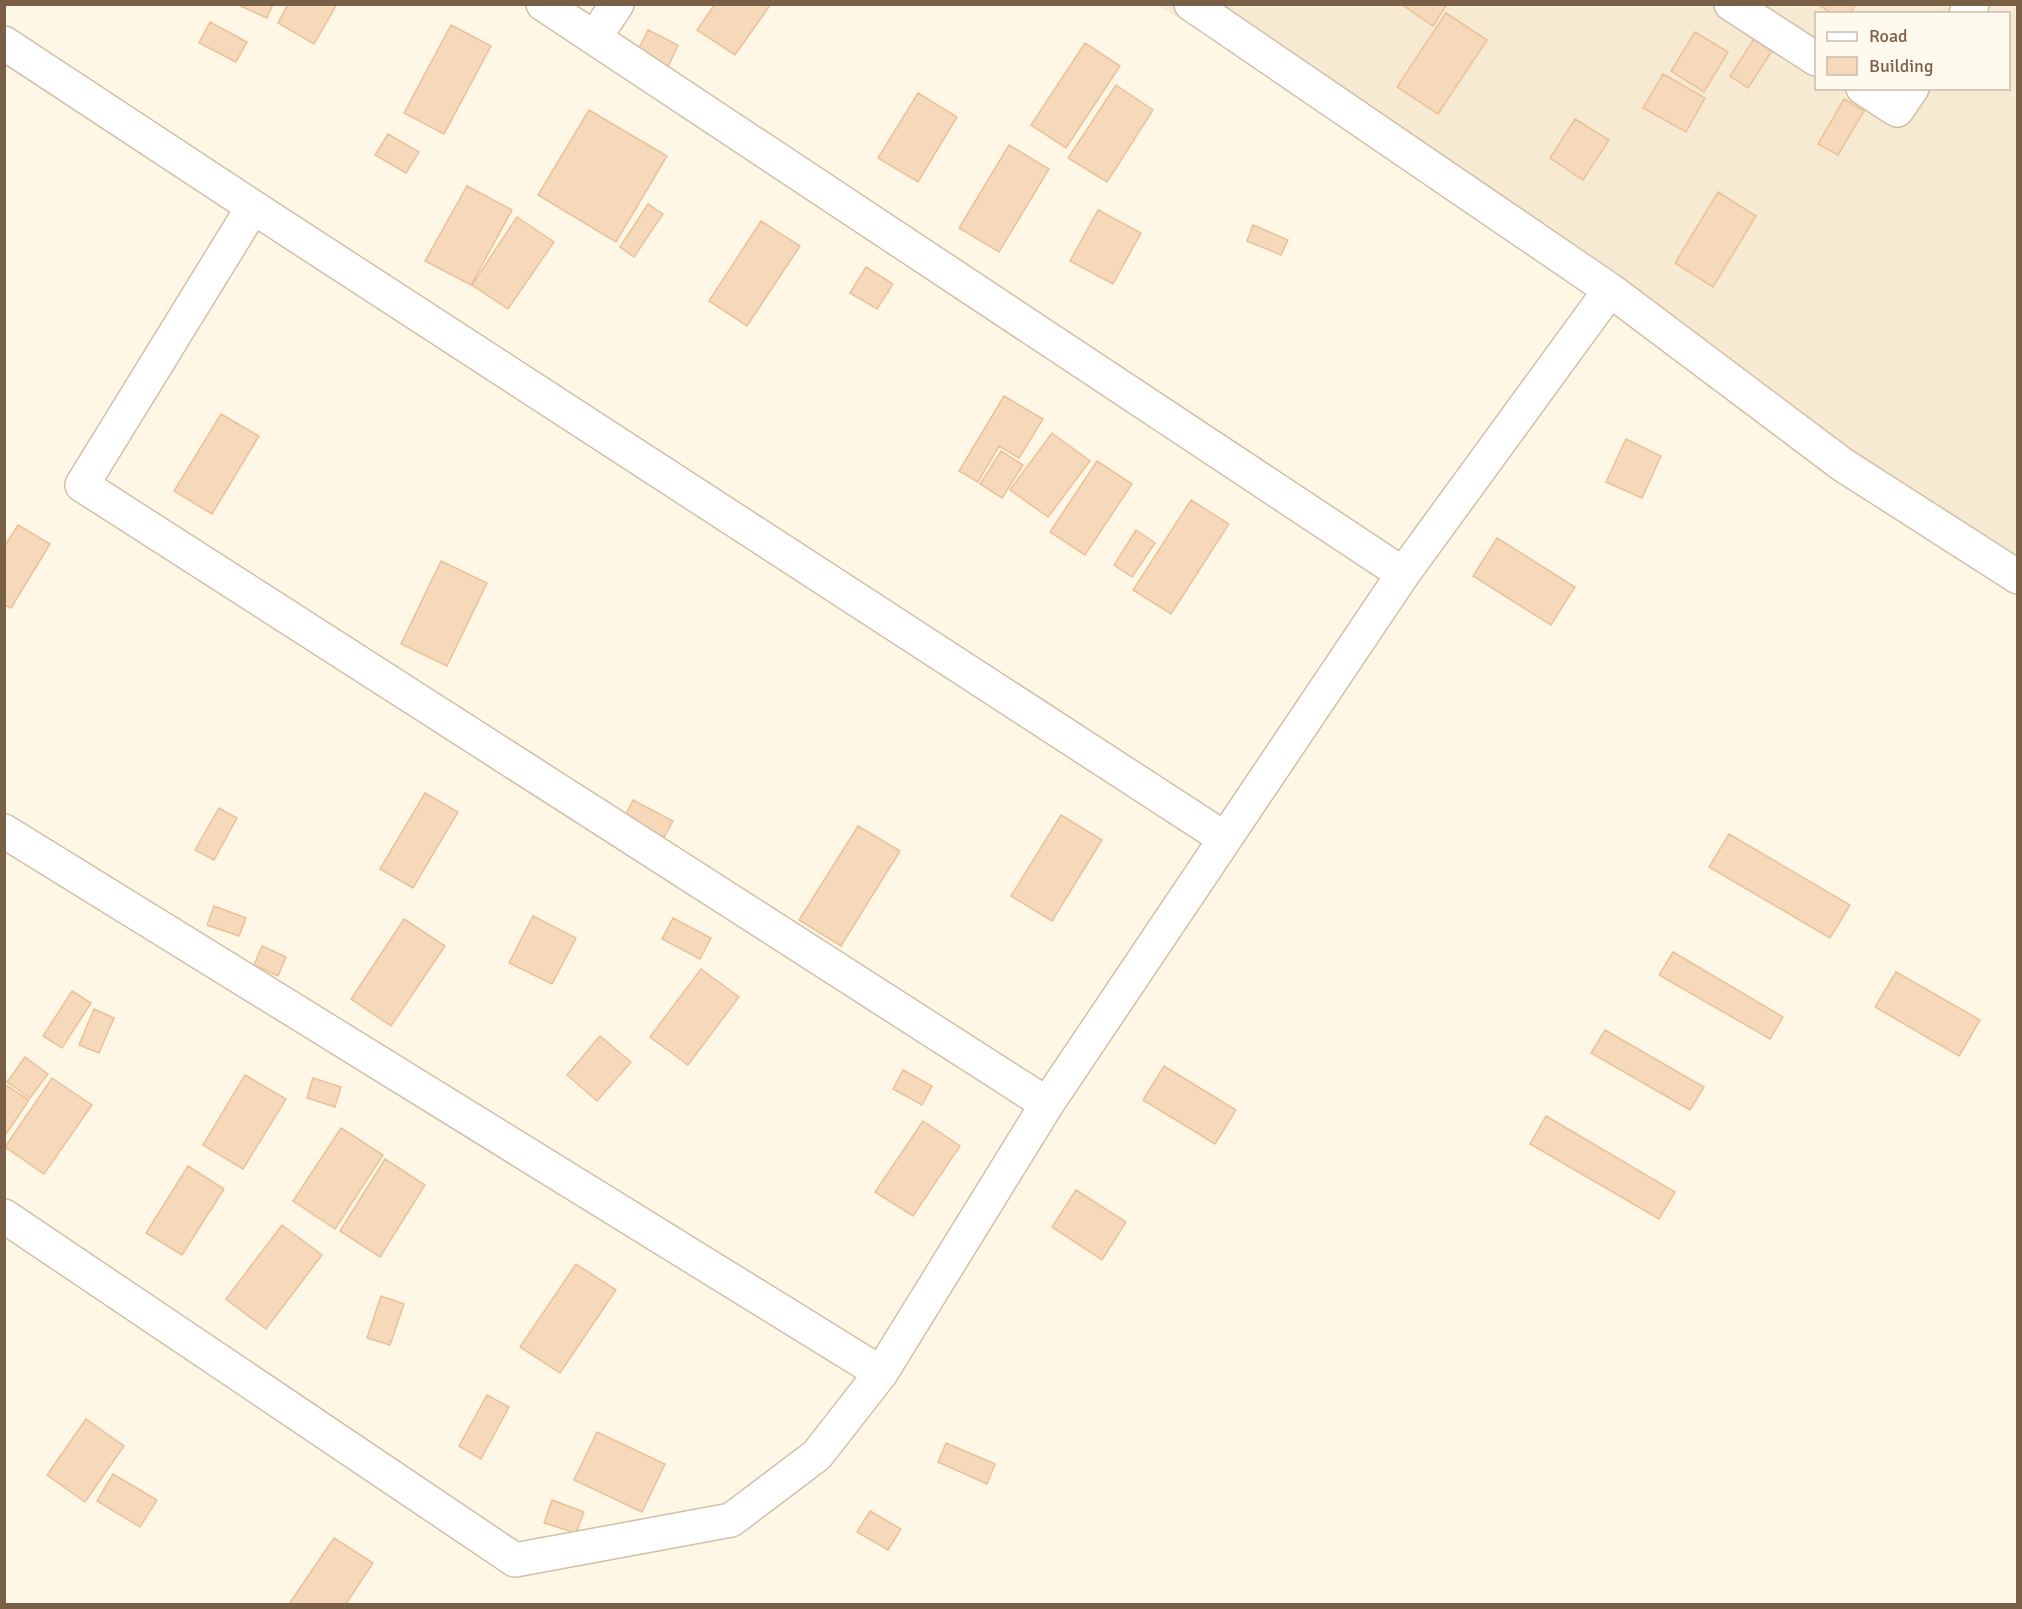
<svg xmlns="http://www.w3.org/2000/svg" width="2022" height="1609" font-family="Signika,sans-serif">
	<style>
		.residential { fill: #f6ead2; fill-rule: evenodd }
		.building { fill: #f6d8ba; stroke: #eac199; stroke-width: 1.5 }
		.lines { fill: none; stroke-linecap: round; stroke-linejoin: round }
		.street-casing { stroke: #d1bfa9; stroke-width: 36 }
		.street { stroke: #fff; stroke-width: 33 }
	</style>
	<rect width="100%" height="100%" fill="#fef7e5"/>
	<path class="residential" d="M 1158,5 L 2017,5 L 2017,556 ZM 1816,14 L 2008,14 L 2008,88 L 1816,88 Z"/>
	<path class="building" d="M 236,4 L 273,4 L 267,18 Z
		M 288,4 L 337,4 L 314,44 L 278,23 Z
		M 715,4 L 771,4 L 735,55 L 697,30 Z
		M 1401,4 L 1447,4 L 1433,26 Z
		M 1818,4 L 1856,4 L 1850,14 L 1832,14 Z
		M 1446,13 L 1487,40 L 1438,114 L 1397,87 Z
		M 210,22 L 247,42 L 236,62 L 199,43 Z
		M 451,25 L 491,46 L 444,134 L 404,113 Z
		M 648,30 L 678,45 L 668,67 L 637,52 Z
		M 1695,32 L 1728,52 L 1704,92 L 1671,71 Z
		M 1754,39 L 1772,51 L 1748,88 L 1730,76 Z
		M 1085,43 L 1120,66 L 1066,148 L 1031,125 Z
		M 1663,74 L 1705,98 L 1686,132 L 1643,108 Z
		M 1116,85 L 1153,110 L 1107,182 L 1068,158 Z
		M 918,93 L 957,117 L 918,182 L 878,158 Z
		M 1844,99 L 1864,111 L 1838,155 L 1818,144 Z
		M 589,110 L 667,156 L 616,242 L 538,195 Z
		M 1575,119 L 1609,140 L 1583,180 L 1550,158 Z
		M 388,134 L 419,152 L 406,173 L 375,155 Z
		M 1009,145 L 1049,169 L 999,252 L 959,228 Z
		M 467,186 L 512,210 L 471,285 L 425,261 Z
		M 1718,192 L 1756,216 L 1713,287 L 1675,263 Z
		M 648,204 L 663,214 L 634,257 L 620,247 Z
		M 1098,210 L 1141,233 L 1113,284 L 1070,261 Z
		M 517,217 L 554,242 L 508,309 L 472,285 Z
		M 761,221 L 800,246 L 747,326 L 709,301 Z
		M 1253,225 L 1288,240 L 1281,255 L 1247,241 Z
		M 866,267 L 893,284 L 877,309 L 850,293 Z
		M 1004,396 L 1043,419 L 1019,458 L 999,446 L 978,482 L 959,471 Z
		M 221,414 L 259,436 L 212,514 L 174,491 Z
		M 1052,433 L 1090,461 L 1048,517 L 1010,490 Z
		M 1626,439 L 1661,456 L 1642,498 L 1606,482 Z
		M 1001,451 L 1023,465 L 1002,498 L 980,484 Z
		M 1097,461 L 1132,484 L 1085,555 L 1050,532 Z
		M 1191,500 L 1229,524 L 1171,614 L 1133,590 Z
		M 18,525 L 50,544 L 11,608 L 4,605 L 4,547 Z
		M 1136,530 L 1155,543 L 1132,577 L 1114,565 Z
		M 1497,538 L 1575,587 L 1551,625 L 1473,576 Z
		M 441,561 L 487,583 L 447,666 L 401,644 Z
		M 425,793 L 458,812 L 413,888 L 380,869 Z
		M 633,800 L 673,821 L 663,839 L 624,818 Z
		M 219,808 L 237,818 L 214,860 L 195,850 Z
		M 1061,815 L 1102,840 L 1052,921 L 1011,896 Z
		M 858,826 L 900,851 L 841,946 L 799,920 Z
		M 1729,834 L 1850,905 L 1830,938 L 1709,867 Z
		M 214,906 L 246,918 L 239,936 L 207,925 Z
		M 533,916 L 576,938 L 552,984 L 509,963 Z
		M 673,918 L 711,938 L 700,959 L 662,939 Z
		M 404,919 L 445,946 L 391,1026 L 351,999 Z
		M 262,946 L 286,957 L 278,976 L 254,965 Z
		M 1673,952 L 1783,1017 L 1770,1039 L 1659,975 Z
		M 701,969 L 739,997 L 688,1065 L 650,1037 Z
		M 1896,972 L 1980,1020 L 1959,1056 L 1875,1007 Z
		M 72,991 L 91,1003 L 62,1048 L 43,1036 Z
		M 94,1009 L 114,1018 L 99,1053 L 79,1045 Z
		M 1605,1030 L 1704,1087 L 1690,1110 L 1591,1053 Z
		M 600,1036 L 631,1062 L 597,1101 L 567,1075 Z
		M 25,1057 L 48,1074 L 30,1098 L 7,1082 Z
		M 1164,1066 L 1236,1110 L 1215,1144 L 1143,1100 Z
		M 903,1070 L 932,1086 L 922,1105 L 893,1089 Z
		M 245,1075 L 286,1099 L 243,1169 L 203,1145 Z
		M 52,1078 L 92,1105 L 44,1174 L 5,1147 Z
		M 313,1078 L 341,1087 L 335,1107 L 307,1098 Z
		M 4,1084 L 29,1100 L 4,1137 Z
		M 1546,1116 L 1675,1192 L 1659,1219 L 1530,1144 Z
		M 923,1121 L 960,1146 L 913,1216 L 875,1192 Z
		M 341,1128 L 383,1155 L 335,1229 L 293,1201 Z
		M 385,1159 L 425,1185 L 380,1257 L 340,1231 Z
		M 188,1166 L 224,1189 L 182,1255 L 146,1233 Z
		M 1076,1190 L 1126,1222 L 1102,1260 L 1052,1227 Z
		M 282,1225 L 322,1255 L 266,1329 L 226,1299 Z
		M 576,1264 L 616,1290 L 560,1373 L 520,1347 Z
		M 381,1296 L 404,1304 L 390,1345 L 367,1338 Z
		M 487,1395 L 509,1407 L 481,1459 L 459,1446 Z
		M 86,1419 L 124,1446 L 85,1502 L 47,1475 Z
		M 597,1432 L 665,1464 L 642,1512 L 574,1480 Z
		M 946,1443 L 995,1464 L 987,1484 L 938,1462 Z
		M 113,1474 L 157,1500 L 140,1527 L 97,1501 Z
		M 552,1500 L 584,1512 L 576,1533 L 544,1523 Z
		M 870,1511 L 901,1529 L 888,1550 L 857,1532 Z
		M 334,1538 L 373,1563 L 346,1604 L 289,1604 Z"/>
	<g class="lines">
		<defs>
			<path id="street" d="M 543,4 L 1403,574
				M 1191,4 L 1610,290 L 1843,465 L 2018,577
				M 1731,4 L 1816,59
				M 1966,14 L 1972,4
				M 595,37 L 617,4
				M 4,43 L 253,207 L 1224,838
				M 1863,88 L 1897,110 L 1912,88
				M 253,207 L 82,485 L 1047,1104
				M 4,831 L 881,1373
				M 4,1216 L 515,1560 L 731,1520 L 817,1455 L 881,1373 L 1047,1104 L 1403,574 L 1610,290"/>
		</defs>
		<use href="#street" class="street-casing"/>
		<use href="#street" class="street"/>
	</g>
	<rect width="2022" height="1609" fill="none" stroke="#7a5f47" stroke-width="12"/>
	<rect x="1815" y="12" width="195" height="78" fill="#fffaed" stroke="#cabcab" stroke-width="1.5"/>
	<rect x="1827" y="32" width="30" height="9" fill="#ffffff" stroke="#cabcab" stroke-width="1.5"/>
	<text x="1869" y="42" font-size="18" fill="#7a5f47">Road</text>
	<rect x="1827" y="57" width="30" height="18" fill="#f6d8ba" stroke="#cabcab" stroke-width="1.5"/>
	<text x="1869" y="72" font-size="18" fill="#7a5f47">Building</text>
</svg>
